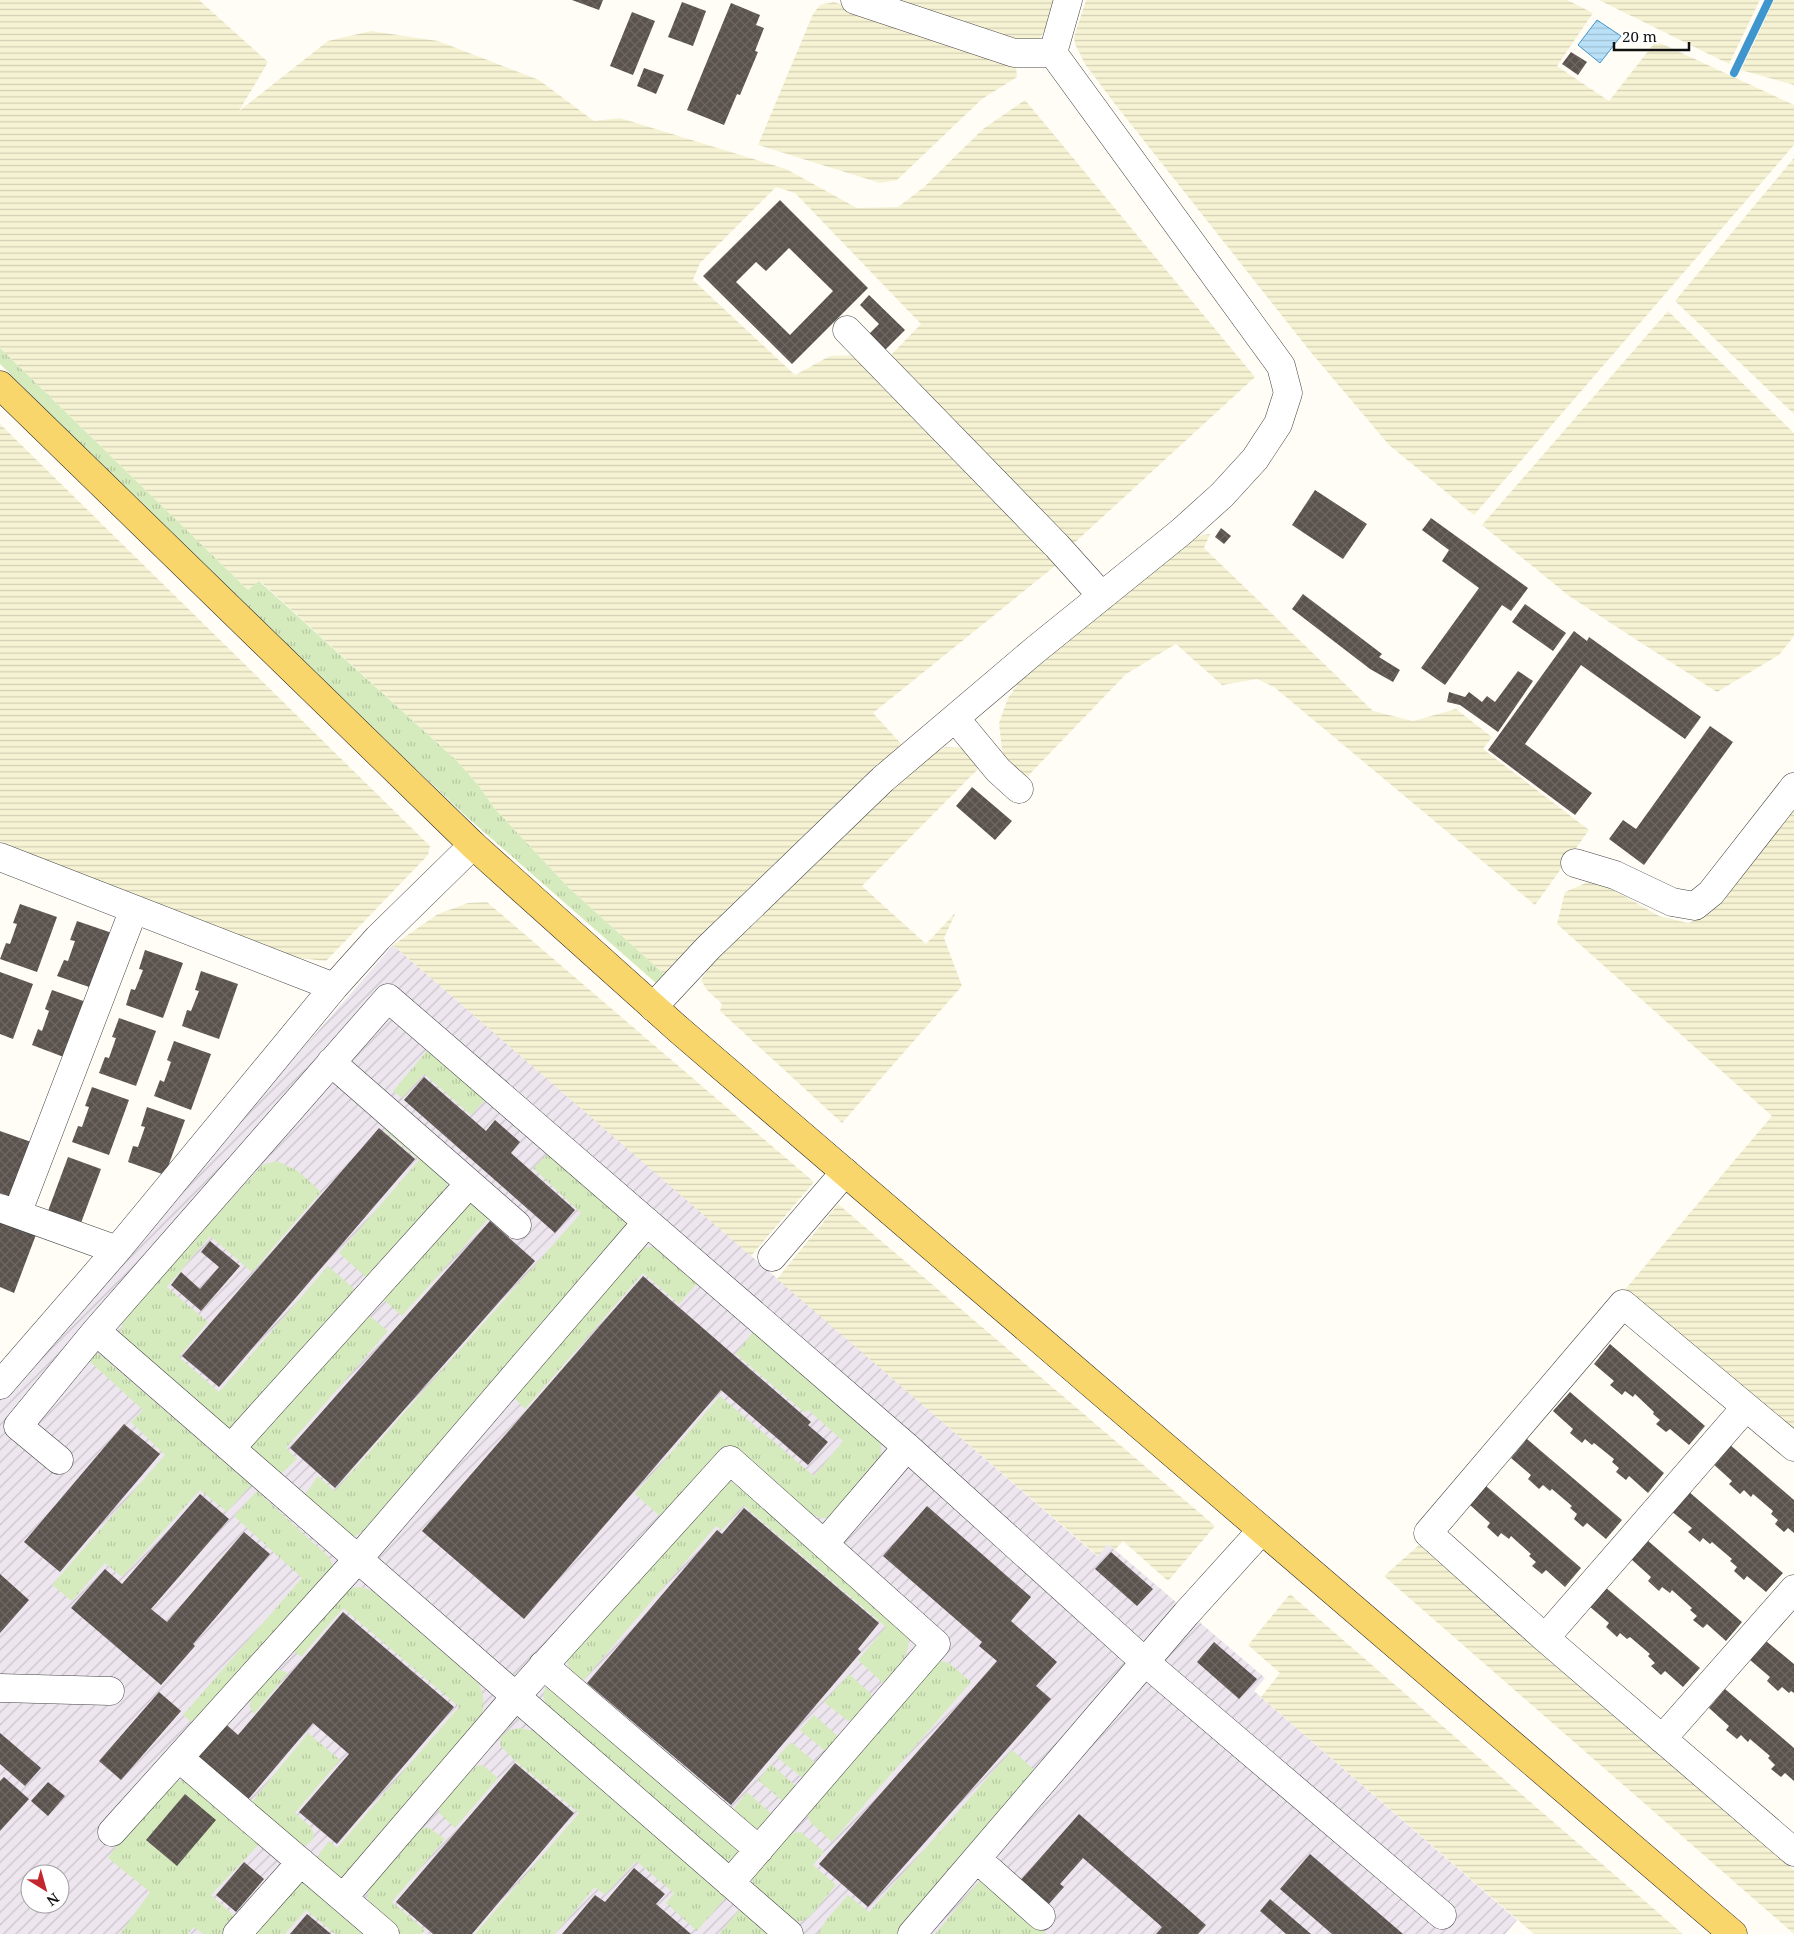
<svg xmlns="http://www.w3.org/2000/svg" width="1794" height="1934" font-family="'Noto Serif',serif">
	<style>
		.industrial { fill: url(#industrial-furrows); fill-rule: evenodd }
		.farmland { fill: url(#farmland-rules) }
		.grass { fill: url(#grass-tufts) }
		.water { fill: url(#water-rules); stroke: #3f96cf }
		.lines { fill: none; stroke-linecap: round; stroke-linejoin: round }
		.stream { stroke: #3f96cf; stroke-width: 8 }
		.building { fill: url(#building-cross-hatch); fill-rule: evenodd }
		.minor-casing { stroke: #444; stroke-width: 29 }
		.major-casing { stroke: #222; stroke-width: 29 }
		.minor { stroke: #fff; stroke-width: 28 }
		.major { stroke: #f9d66b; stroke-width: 28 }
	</style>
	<defs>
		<pattern id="industrial-furrows" width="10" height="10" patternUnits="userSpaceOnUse" patternTransform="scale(1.25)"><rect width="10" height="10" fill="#eee6ef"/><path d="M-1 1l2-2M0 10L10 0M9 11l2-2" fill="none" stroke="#cbc4cc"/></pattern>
		<pattern id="farmland-rules" width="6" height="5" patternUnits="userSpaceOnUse" patternTransform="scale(1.25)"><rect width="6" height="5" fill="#f6f3d4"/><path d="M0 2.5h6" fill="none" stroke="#d2cfb5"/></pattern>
		<pattern id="grass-tufts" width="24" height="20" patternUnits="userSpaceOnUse" patternTransform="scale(1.25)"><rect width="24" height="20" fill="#d5ebbd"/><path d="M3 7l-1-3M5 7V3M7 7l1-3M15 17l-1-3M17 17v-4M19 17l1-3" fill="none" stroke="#b6c8a1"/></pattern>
		<pattern id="water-rules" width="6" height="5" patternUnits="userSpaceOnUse" patternTransform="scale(1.25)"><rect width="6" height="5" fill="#b9e0f7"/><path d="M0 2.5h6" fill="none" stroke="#9ebfd3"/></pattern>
		<pattern id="building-cross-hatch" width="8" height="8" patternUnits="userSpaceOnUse" patternTransform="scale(1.25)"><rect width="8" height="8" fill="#5a524d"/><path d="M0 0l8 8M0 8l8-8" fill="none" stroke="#6d6662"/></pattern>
	</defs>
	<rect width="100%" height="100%" fill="#fffdf5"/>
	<path class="industrial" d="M 393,945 L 1097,1556 L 1108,1544 L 1265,1678 L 1254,1691 L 1517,1920 L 1505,1934 L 0,1934 L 0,1396 ZM 30,1874 L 60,1874 L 60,1904 L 30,1904 Z"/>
	<path class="farmland" d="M 0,0 L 199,0 L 268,62 L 239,111 L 328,41 L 371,31 L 438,41 L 539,80 L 594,121 L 620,118 L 786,169 L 857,208 L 898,207 L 924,187 L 983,129 L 1025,100 L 1255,377 L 1071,546 L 891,355 L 921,324 L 795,193 L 776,187 L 700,263 L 693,280 L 795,375 L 830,356 L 859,355 L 1060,562 L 873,713 L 903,746 L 665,975 L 569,888 L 494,808 L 479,786 L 456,760 L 260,581 L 248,590 L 0,348 Z
		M 900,0 L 1058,0 L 1047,27 L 1040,38 L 1023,43 Z
		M 1086,0 L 1567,0 L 1593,13 L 1557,66 L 1609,101 L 1656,41 L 1794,105 L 1794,145 L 1474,515 L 1389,445 L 1309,350 L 1115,104 L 1085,64 L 1075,44 L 1074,37 Z
		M 1599,0 L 1760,0 L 1729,64 Z
		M 1774,0 L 1794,0 L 1794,85 L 1741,70 Z
		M 834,2 L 1016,67 L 1017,77 L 982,99 L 897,180 L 880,183 L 758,145 L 813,14 L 820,5 Z
		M 1794,158 L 1794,414 L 1675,301 Z
		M 1668,311 L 1794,433 L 1794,636 L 1779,655 L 1717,692 L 1569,596 L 1482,525 Z
		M 0,424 L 430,846 L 428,855 L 326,961 L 291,957 L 139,901 L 0,841 Z
		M 1210,534 L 1204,548 L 1373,711 L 1413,721 L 1456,709 L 1492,737 L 1483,749 L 1589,830 L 1535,905 L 1274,687 L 1257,679 L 1222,685 L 1176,644 L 1126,674 L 1027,777 L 1003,757 L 999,723 L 1008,698 L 1029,668 L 1192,537 Z
		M 945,747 L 964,748 L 981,766 L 862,886 L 926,944 L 956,912 L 944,938 L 962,986 L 842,1123 L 720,1011 L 722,1004 L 707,990 L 701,980 L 710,966 L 808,869 L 921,762 Z
		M 1794,808 L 1794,1435 L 1623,1292 L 1772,1116 L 1557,924 L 1565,892 L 1595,879 L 1659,916 L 1688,923 L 1709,914 Z
		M 487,902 L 814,1182 L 751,1256 L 393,945 L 438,914 L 468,903 Z
		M 838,1204 L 1215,1526 L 1168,1581 L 1123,1541 L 1115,1550 L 1108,1544 L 1098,1556 L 777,1279 Z
		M 1419,1545 L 1794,1870 L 1794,1934 L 1384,1576 Z
		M 1290,1594 L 1683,1934 L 1534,1934 L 1261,1697 L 1280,1673 L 1248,1645 Z"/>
	<path class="grass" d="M 0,348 L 248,590 L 259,581 L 456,760 L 479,786 L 494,808 L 569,888 L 665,975 L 656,983 L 468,818 L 237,600 L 0,364 Z
		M 432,1045 L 486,1094 L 484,1101 L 471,1115 L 424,1074 L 402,1098 L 393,1091 Z
		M 391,1129 L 447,1178 L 447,1187 L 443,1198 L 370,1281 L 339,1253 L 419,1160 L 384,1130 Z
		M 548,1154 L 627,1219 L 629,1225 L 616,1243 L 361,1533 L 353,1537 L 304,1496 L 318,1476 L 335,1491 L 581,1213 L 533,1168 Z
		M 277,1161 L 298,1171 L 321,1192 L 252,1272 L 210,1236 L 167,1287 L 208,1322 L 179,1357 L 219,1392 L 328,1266 L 359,1293 L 228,1433 L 125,1342 L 120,1331 L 125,1317 L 262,1165 Z
		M 470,1200 L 489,1218 L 402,1316 L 377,1294 Z
		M 651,1247 L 661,1249 L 699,1281 L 679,1304 L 643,1273 L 525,1409 L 515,1399 L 520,1382 L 640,1248 Z
		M 366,1313 L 388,1331 L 286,1448 L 297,1459 L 281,1474 L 248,1450 L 249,1443 Z
		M 755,1329 L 881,1443 L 881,1455 L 877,1467 L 831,1518 L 820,1518 L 799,1507 L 726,1445 L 662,1518 L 635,1494 L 720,1396 L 814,1476 L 843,1441 L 808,1410 L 805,1413 L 736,1354 Z
		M 98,1353 L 251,1485 L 227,1512 L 200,1490 L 122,1577 L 105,1563 L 72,1601 L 52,1585 L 165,1455 L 131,1422 L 143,1410 L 88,1360 Z
		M 731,1482 L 747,1488 L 908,1634 C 912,1655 897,1669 884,1684 L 858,1660 L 886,1627 L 743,1505 L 722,1530 L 716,1526 L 583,1681 C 575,1675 567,1669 567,1659 L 717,1488 Z
		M 257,1491 L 329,1557 L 333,1566 L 196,1726 L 183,1715 L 302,1578 L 234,1516 Z
		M 362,1587 L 374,1592 L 478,1683 C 487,1698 483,1713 478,1728 L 345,1882 L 318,1860 L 319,1854 L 329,1841 L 337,1848 L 459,1707 L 343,1608 L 301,1657 L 295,1652 L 293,1647 L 349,1588 Z
		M 938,1660 L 949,1663 L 971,1682 L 832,1842 L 810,1822 L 806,1810 Z
		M 280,1670 L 288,1673 L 254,1714 L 250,1707 L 251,1696 L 268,1674 Z
		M 849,1674 L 871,1694 L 872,1704 L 858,1720 L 848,1721 L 824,1702 Z
		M 555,1684 L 745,1848 L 731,1862 L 717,1857 L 549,1709 L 543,1697 L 546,1686 Z
		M 814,1715 L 840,1738 L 829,1754 L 800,1730 Z
		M 520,1728 L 537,1732 L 726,1897 L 697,1931 L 666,1903 L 674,1893 L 636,1861 L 605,1895 L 595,1887 L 555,1934 L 475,1934 L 579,1813 L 513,1759 L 500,1745 L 501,1737 L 509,1730 Z
		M 308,1733 L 340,1760 L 295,1813 C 306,1824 325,1833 305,1846 L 296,1845 L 250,1804 Z
		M 791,1742 L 817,1764 L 806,1781 L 777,1757 Z
		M 1012,1750 L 1040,1775 L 898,1934 L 818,1934 L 826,1920 L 848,1895 L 869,1912 Z
		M 771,1764 L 798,1788 L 786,1804 L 758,1780 Z
		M 483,1765 L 498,1778 L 455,1828 L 439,1813 L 440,1805 L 476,1766 Z
		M 187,1780 L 263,1840 L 211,1895 L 239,1920 L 226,1934 L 203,1934 L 194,1927 L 187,1934 L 120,1934 L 150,1892 L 108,1858 L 154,1792 L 173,1781 Z
		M 747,1792 L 774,1816 L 759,1837 L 731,1812 Z
		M 428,1827 L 445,1839 L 392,1902 L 425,1930 L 421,1934 L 399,1934 L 371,1907 L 367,1897 L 372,1882 L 419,1830 Z
		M 801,1832 L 824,1852 L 813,1865 L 836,1885 L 812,1914 L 803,1921 L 794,1922 L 758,1890 L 753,1883 L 752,1875 L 782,1842 L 792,1833 Z
		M 301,1878 L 368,1934 L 335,1934 L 306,1910 L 285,1934 L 245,1934 Z
		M 981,1879 L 1047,1934 L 935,1934 Z
		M 740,1909 L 768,1934 L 719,1934 Z"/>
	<path class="water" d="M 1597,20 L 1621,36 L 1600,63 L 1578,45 Z"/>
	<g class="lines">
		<path class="stream" d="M 1734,73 L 1769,0"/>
	</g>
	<path class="building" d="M 572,0 L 603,0 L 599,10 Z
		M 682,2 L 706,11 L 693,46 L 668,37 Z
		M 731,3 L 760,15 L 756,25 L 764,28 L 755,51 L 758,52 L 740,95 L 737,94 L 724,125 L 687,110 Z
		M 632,12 L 655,21 L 633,75 L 610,66 Z
		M 1571,52 L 1587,62 L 1578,75 L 1562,64 Z
		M 644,68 L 664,75 L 656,94 L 637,86 Z
		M 780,200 L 868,288 L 792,364 L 703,276 ZM 789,248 L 833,291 L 790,335 L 736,282 L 756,262 L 766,271 Z
		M 869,295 L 905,330 L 882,353 L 866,337 L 879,324 L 860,305 Z
		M 1315,490 L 1367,524 L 1343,559 L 1292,525 Z
		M 1431,518 L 1528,588 L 1511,611 L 1502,605 L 1445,685 L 1421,668 L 1479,588 L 1442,561 L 1449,550 L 1422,530 Z
		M 1221,528 L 1231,536 L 1224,544 L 1215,537 Z
		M 1303,594 L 1382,654 L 1379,657 L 1400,670 L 1393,682 L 1370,669 L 1292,609 Z
		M 1525,604 L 1566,633 L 1553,651 L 1512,622 Z
		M 1574,631 L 1587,641 L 1589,637 L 1701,717 L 1685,739 L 1581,665 L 1525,744 L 1592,793 L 1575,815 L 1488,750 Z
		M 1518,671 L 1533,681 L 1498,732 L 1460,705 L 1447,702 L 1449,692 L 1465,697 L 1469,692 L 1482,702 L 1487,696 L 1495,702 Z
		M 1710,726 L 1733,742 L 1644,865 L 1609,839 L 1623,820 L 1636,829 Z
		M 972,787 L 1012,821 L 995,840 L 956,806 Z
		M 20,904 L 57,917 L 37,972 L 0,959 L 6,943 L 10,944 L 17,924 L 13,923 Z
		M 77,921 L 115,934 L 95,989 L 57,976 L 64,960 L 68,961 L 75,941 L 70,940 Z
		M 145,950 L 183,963 L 163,1018 L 126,1005 L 131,989 L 135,990 L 143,970 L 139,969 Z
		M 201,971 L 238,984 L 219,1039 L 182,1026 L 187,1010 L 191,1011 L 199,991 L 195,990 Z
		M 0,972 L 33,984 L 13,1039 L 0,1034 Z
		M 52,990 L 89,1003 L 69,1059 L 32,1045 L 38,1029 L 42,1031 L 49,1011 L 45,1009 Z
		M 119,1018 L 156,1031 L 136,1086 L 99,1073 L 105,1057 L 109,1058 L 116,1038 L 112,1037 Z
		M 174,1041 L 211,1054 L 191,1110 L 154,1096 L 160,1080 L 164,1082 L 171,1062 L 167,1060 Z
		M 424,1077 L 486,1131 L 495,1120 L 520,1142 L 511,1153 L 575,1210 L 555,1233 L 404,1100 Z
		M 92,1087 L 129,1100 L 109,1155 L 72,1142 L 78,1126 L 82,1127 L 89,1107 L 85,1106 Z
		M 147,1107 L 185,1120 L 165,1175 L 128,1162 L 133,1146 L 138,1147 L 145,1127 L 141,1126 Z
		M 379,1128 L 415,1159 L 219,1387 L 182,1356 Z
		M 0,1131 L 34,1143 L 14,1198 L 0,1193 Z
		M 68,1157 L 101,1169 L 81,1223 L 48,1211 Z
		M 0,1219 L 37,1232 L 14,1293 L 0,1287 Z
		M 490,1221 L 535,1261 L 335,1488 L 290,1448 Z
		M 210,1241 L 240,1266 L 201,1311 L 171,1285 L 181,1272 L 200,1289 L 219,1267 L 201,1252 Z
		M 643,1276 L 811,1422 L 808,1425 L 828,1442 L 808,1465 L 721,1390 L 524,1619 L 422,1531 Z
		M 1610,1344 L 1705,1426 L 1689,1445 L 1670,1429 L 1666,1432 L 1656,1424 L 1660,1420 L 1653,1414 L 1654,1412 L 1635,1394 L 1633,1397 L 1625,1391 L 1622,1395 L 1610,1385 L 1614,1381 L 1594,1364 Z
		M 1570,1392 L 1664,1473 L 1648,1493 L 1629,1476 L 1626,1480 L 1616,1472 L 1619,1468 L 1612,1462 L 1614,1459 L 1594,1443 L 1592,1445 L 1585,1439 L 1582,1443 L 1570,1433 L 1573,1429 L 1553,1411 Z
		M 124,1424 L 160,1454 L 60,1572 L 24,1542 Z
		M 1527,1439 L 1622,1520 L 1606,1539 L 1587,1523 L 1583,1527 L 1574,1519 L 1577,1514 L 1570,1508 L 1572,1506 L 1552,1489 L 1550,1491 L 1543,1485 L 1539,1489 L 1528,1479 L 1531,1475 L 1511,1458 Z
		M 1729,1444 L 1794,1500 L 1794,1533 L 1788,1528 L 1784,1532 L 1775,1524 L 1778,1520 L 1771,1514 L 1773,1511 L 1753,1494 L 1751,1497 L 1744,1490 L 1740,1494 L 1729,1484 L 1732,1481 L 1712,1463 Z
		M 1486,1486 L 1581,1568 L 1565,1587 L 1546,1570 L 1542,1574 L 1532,1566 L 1536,1562 L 1529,1556 L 1531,1554 L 1511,1536 L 1509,1539 L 1501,1533 L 1498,1537 L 1487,1527 L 1490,1523 L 1470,1505 Z
		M 1688,1491 L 1783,1573 L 1766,1592 L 1747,1576 L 1744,1580 L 1734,1571 L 1737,1567 L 1730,1561 L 1732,1559 L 1712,1542 L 1710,1544 L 1703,1538 L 1700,1542 L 1688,1532 L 1692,1528 L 1671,1511 Z
		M 200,1494 L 229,1519 L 151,1609 L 167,1622 L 244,1532 L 270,1554 L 193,1644 L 195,1646 L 161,1685 L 71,1608 L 105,1569 L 122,1584 Z
		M 927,1506 L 1031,1597 L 1011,1621 L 1057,1662 L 1036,1686 L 1051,1699 L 868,1907 L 819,1864 L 997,1661 L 979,1646 L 982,1642 L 883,1556 Z
		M 744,1508 L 879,1623 L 858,1649 L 861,1652 L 731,1805 L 587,1683 L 717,1530 L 722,1534 Z
		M 1647,1540 L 1742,1622 L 1726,1641 L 1707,1624 L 1703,1628 L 1693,1620 L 1697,1616 L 1690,1610 L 1692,1608 L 1672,1590 L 1670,1593 L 1662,1587 L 1659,1591 L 1648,1581 L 1651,1577 L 1631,1559 Z
		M 1111,1552 L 1153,1589 L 1137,1606 L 1095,1569 Z
		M 0,1574 L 29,1600 L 0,1633 Z
		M 1605,1587 L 1700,1668 L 1683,1687 L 1665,1671 L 1661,1675 L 1651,1666 L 1655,1663 L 1648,1656 L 1650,1654 L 1630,1637 L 1627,1639 L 1620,1633 L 1617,1637 L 1606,1627 L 1609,1623 L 1589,1606 Z
		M 343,1612 L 454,1707 L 337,1844 L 299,1812 L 349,1754 L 313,1723 L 246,1802 L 190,1755 L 220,1719 L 238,1735 Z
		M 1766,1641 L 1794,1664 L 1794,1693 L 1791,1691 L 1789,1693 L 1782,1687 L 1778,1691 L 1767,1681 L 1770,1677 L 1750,1660 Z
		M 1214,1642 L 1257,1679 L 1239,1699 L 1197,1662 Z
		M 1725,1689 L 1794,1748 L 1794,1781 L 1785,1773 L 1781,1777 L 1771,1769 L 1775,1765 L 1768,1758 L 1770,1756 L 1750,1739 L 1748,1742 L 1741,1735 L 1737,1739 L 1726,1730 L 1729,1726 L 1709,1708 Z
		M 159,1692 L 181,1711 L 121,1780 L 99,1761 Z
		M 0,1733 L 41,1768 L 25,1786 L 0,1764 Z
		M 515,1763 L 574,1813 L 472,1934 L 433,1934 L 396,1902 Z
		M 4,1777 L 29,1799 L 0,1831 L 0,1781 Z
		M 48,1782 L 65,1796 L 48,1816 L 31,1801 Z
		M 185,1794 L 216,1820 L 177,1866 L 146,1840 Z
		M 1079,1814 L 1206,1925 L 1198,1934 L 1156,1934 L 1162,1927 L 1083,1858 L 1060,1884 L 1064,1887 L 1048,1905 L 1020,1881 Z
		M 1310,1854 L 1403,1934 L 1332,1934 L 1280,1889 Z
		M 244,1862 L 264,1879 L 236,1912 L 216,1895 Z
		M 634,1868 L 665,1894 L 656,1904 L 691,1934 L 562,1934 L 595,1895 L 605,1902 Z
		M 1270,1899 L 1311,1934 L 1286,1934 L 1260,1911 Z
		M 307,1914 L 331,1934 L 290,1934 Z"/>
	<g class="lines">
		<defs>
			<path id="minor" d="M 855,0 L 1014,53 L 1053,53
				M 847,330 L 1057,546 L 1102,596
				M 955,718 L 998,770 L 1019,789
				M 0,857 L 334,987
				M 1575,863 L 1615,875 L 1672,902 L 1695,906 L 1711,893 L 1794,787
				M 653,1007 L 708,948 L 883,779 L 1035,650 L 1181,532 L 1222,495 L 1255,459 L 1278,424 L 1288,393 L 1281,366 L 1053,53 L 1068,0
				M 331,1062 L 517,1225
				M 0,1208 L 117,1250
				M 17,1214 L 134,909
				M 772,1257 L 845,1172
				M 96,1331 L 789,1934
				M 0,1385 L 117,1250 L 334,987 L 378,938 L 473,845
				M 1794,1447 L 1623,1304 L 1428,1533 L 1545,1638 L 1794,1852
				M 231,1448 L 469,1184
				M 59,1460 L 18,1426 L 96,1331 L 388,998 L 907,1447 L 1145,1662 L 1442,1915
				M 824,1544 L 907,1447
				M 1545,1638 L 1746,1407
				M 543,1665 L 759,1850
				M 0,1688 L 110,1691
				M 1662,1739 L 1794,1589
				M 179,1758 L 385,1934
				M 112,1832 L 358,1559 L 647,1222
				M 977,1859 L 1041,1916
				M 343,1898 L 516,1696 L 730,1460 L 936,1644 L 730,1883
				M 237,1934 L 301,1862
				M 912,1934 L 1186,1614 L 1262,1530"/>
			<path id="major" d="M 0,385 L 473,845 L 678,1029 L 1733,1934"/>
		</defs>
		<use href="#minor" class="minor-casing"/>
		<use href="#major" class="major-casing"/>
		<use href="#minor" class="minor"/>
		<use href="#major" class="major"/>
	</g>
	<g transform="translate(45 1889) rotate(143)"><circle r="24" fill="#ffffff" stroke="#a0a0a0"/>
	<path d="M0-4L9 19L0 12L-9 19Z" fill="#c4262e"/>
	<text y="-8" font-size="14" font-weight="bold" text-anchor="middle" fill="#111111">N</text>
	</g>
	<path d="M1614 42v8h75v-8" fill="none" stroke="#111111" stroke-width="2.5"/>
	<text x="1622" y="42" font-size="15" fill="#111111" stroke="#ffffff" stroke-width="4" paint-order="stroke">20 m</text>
</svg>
